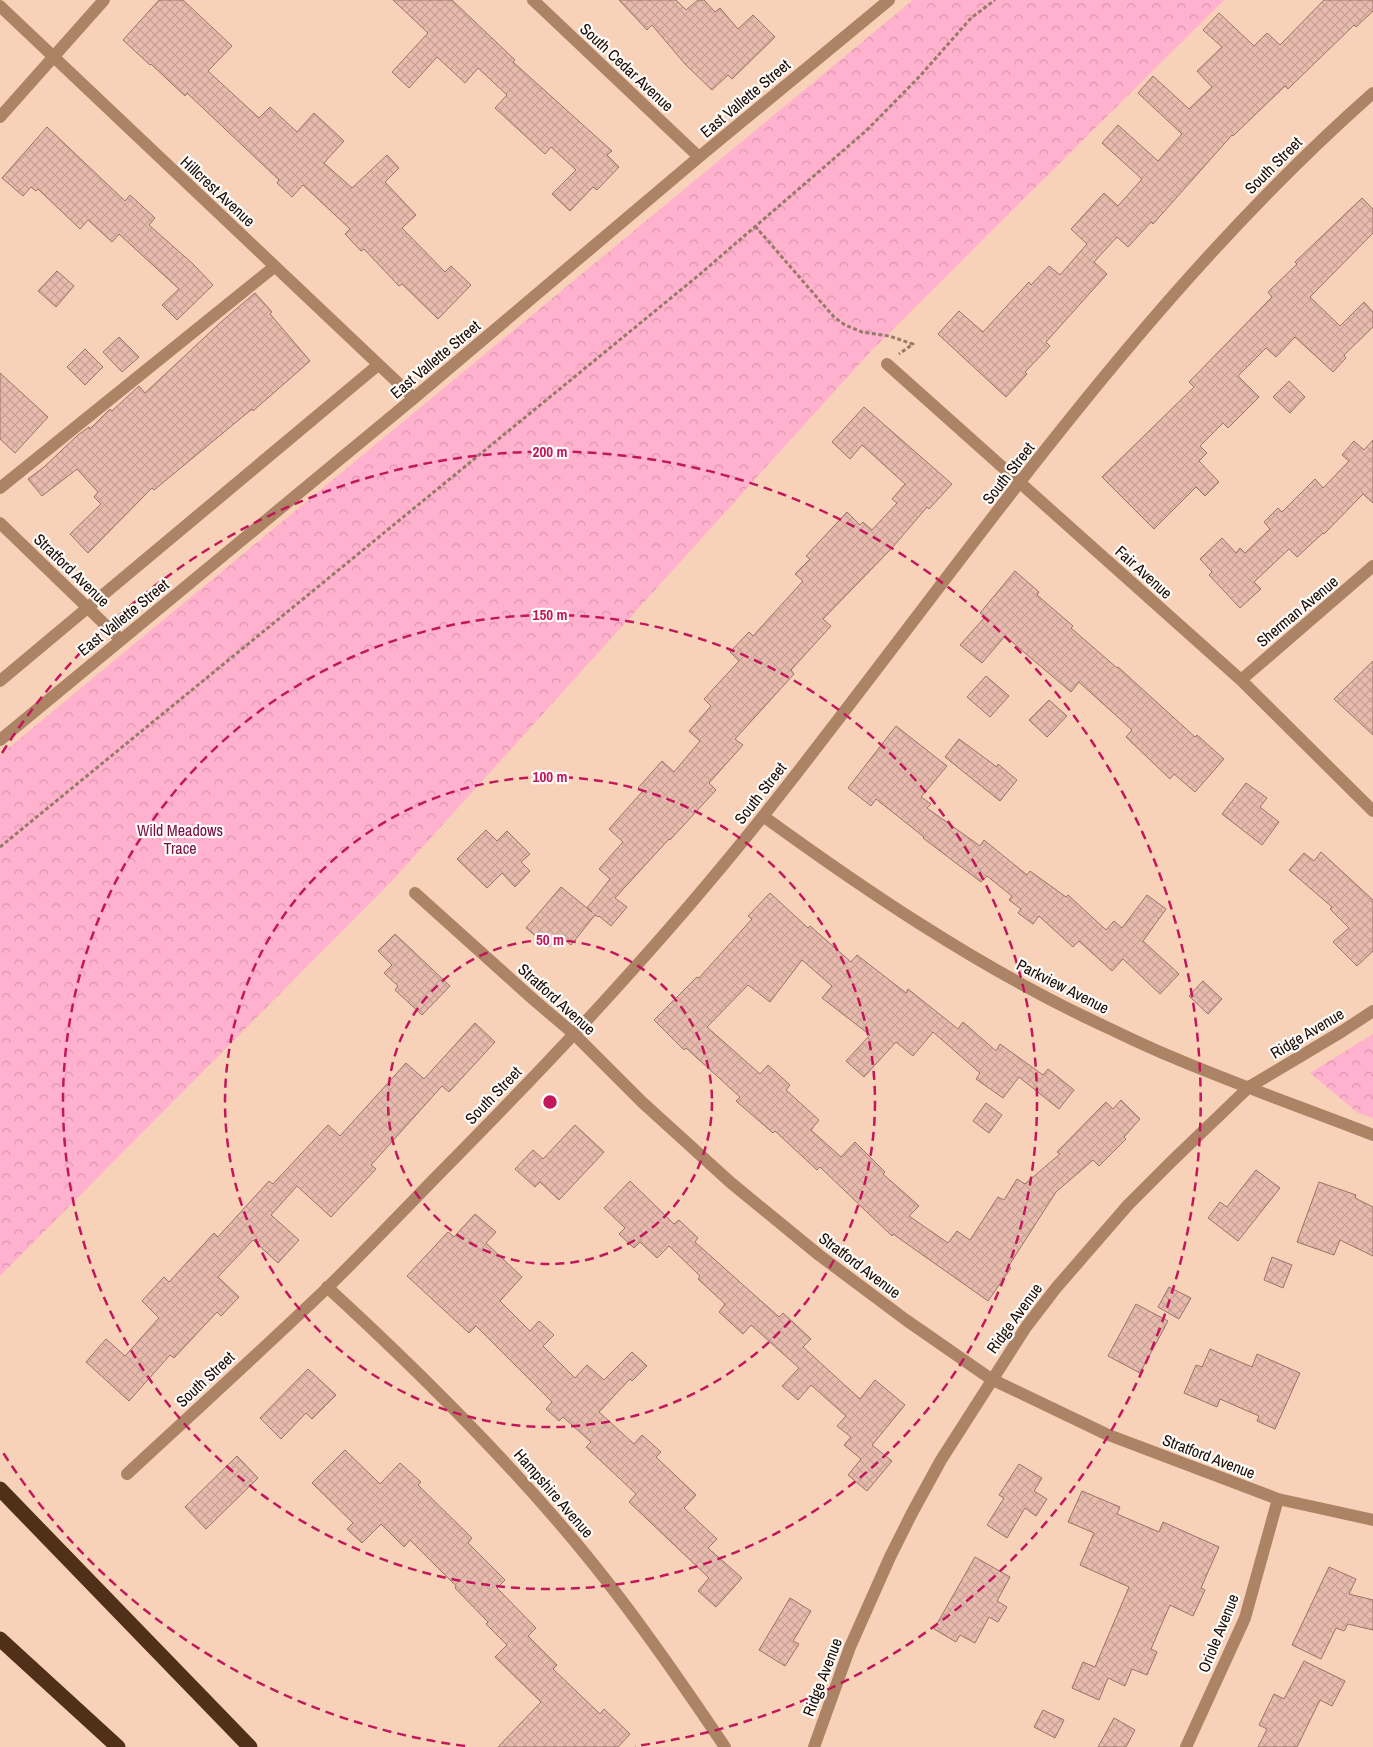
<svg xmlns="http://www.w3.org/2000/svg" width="1373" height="1747" font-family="'Archivo Narrow',sans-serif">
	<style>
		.park { fill: url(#park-crowns) }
		.building { fill: url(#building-cross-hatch); stroke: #9b7367 }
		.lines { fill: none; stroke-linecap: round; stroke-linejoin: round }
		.path { stroke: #967b69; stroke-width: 3; stroke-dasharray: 4 2.5; stroke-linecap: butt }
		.minor { stroke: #ad8365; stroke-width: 12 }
		.highway { stroke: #503018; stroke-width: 15 }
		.ring { fill: none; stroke: #c2185b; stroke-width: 2.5; stroke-dasharray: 9 6 }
		.labels { text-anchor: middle; stroke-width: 4.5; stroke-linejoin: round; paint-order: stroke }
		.street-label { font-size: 16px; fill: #190c04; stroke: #fefbf8 }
		.park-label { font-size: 16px; fill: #760d43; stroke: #fefbf8 }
		.centre { fill: #c2185b; stroke: #fefbf8; stroke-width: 2.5 }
		.ring-label { font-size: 15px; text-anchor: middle; font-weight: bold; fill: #c2185b; stroke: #fefbf8; stroke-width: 4.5; stroke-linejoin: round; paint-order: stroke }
	</style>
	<defs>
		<pattern id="park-crowns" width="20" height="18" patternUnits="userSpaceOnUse" patternTransform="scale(1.25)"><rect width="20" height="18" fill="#ffb1cd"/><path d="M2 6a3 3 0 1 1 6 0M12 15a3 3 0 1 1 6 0" fill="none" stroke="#da97ae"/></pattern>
		<pattern id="building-cross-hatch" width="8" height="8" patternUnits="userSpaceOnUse" patternTransform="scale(1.25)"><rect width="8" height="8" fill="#e8bbae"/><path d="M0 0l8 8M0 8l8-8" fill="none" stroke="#c6a094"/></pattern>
	</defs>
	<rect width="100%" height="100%" fill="#f8d2b8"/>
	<path class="park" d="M 913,0 L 1224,0 L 871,351 L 390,883 L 0,1276 L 0,755 Z
		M 1373,1034 L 1373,1118 L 1358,1113 L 1310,1073 Z"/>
	<path class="building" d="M 159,0 L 183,0 L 232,46 L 208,71 L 259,118 L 270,107 L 297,132 L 314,113 L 344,141 L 324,163 L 352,188 L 387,155 L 399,168 L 385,182 L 416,215 L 402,228 L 445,272 L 451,266 L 471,285 L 438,319 L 402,284 L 399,286 L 364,249 L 361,251 L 345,234 L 350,229 L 303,185 L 292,197 L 277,183 L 279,180 L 187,93 L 185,96 L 151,64 L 150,65 L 123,40 Z
		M 393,0 L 452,0 L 515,60 L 513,62 L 612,151 L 607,155 L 619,167 L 597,190 L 593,187 L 570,211 L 552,194 L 576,170 L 551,147 L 545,154 L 495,108 L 507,95 L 478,68 L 465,83 L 437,57 L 409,88 L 392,72 L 428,33 Z
		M 619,0 L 676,0 L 686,10 L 698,0 L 704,0 L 715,12 L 720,8 L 738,29 L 753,15 L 775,37 L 732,79 L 728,75 L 712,90 L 685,64 L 652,25 L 647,30 Z
		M 1324,0 L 1373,0 L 1373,11 L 1356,27 L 1354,25 L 1288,89 L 1285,86 L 1233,136 L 1232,135 L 1153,224 L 1151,222 L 1128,247 L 1117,237 L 1094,262 L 1107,274 L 1046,342 L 1050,346 L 1025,372 L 1027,374 L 1006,397 L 938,334 L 959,311 L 983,332 L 1029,282 L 1031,285 L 1049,266 L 1060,275 L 1087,244 L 1071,229 L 1104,193 L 1118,206 L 1142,179 L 1102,143 L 1118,125 L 1158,161 L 1182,134 L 1138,93 L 1153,76 L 1189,109 L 1212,87 L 1197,71 L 1222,47 L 1203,30 L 1219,13 L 1254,46 L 1267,33 L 1280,45 Z
		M 47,127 L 125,201 L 130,195 L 155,218 L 149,225 L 193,264 L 213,285 L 177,320 L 162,305 L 179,289 L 119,234 L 112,242 L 88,220 L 80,229 L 38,189 L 36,191 L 31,187 L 23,196 L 2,178 Z
		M 1362,198 L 1373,209 L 1373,233 L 1310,297 L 1340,326 L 1364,302 L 1373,312 L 1373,327 L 1344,355 L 1346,358 L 1333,372 L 1295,337 L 1276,357 L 1266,348 L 1238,376 L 1259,397 L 1228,428 L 1223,423 L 1200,446 L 1207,453 L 1199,461 L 1219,482 L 1205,496 L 1196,487 L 1154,529 L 1102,477 L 1194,387 L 1189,382 L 1272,297 L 1268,292 L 1297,264 L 1295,262 Z
		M 57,271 L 74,286 L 56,307 L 38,291 Z
		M 255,293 L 272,312 L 270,314 L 310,361 L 253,411 L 252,409 L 154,490 L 152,488 L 88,553 L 70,534 L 101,504 L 94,497 L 98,492 L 77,469 L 42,496 L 28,479 L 44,467 L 78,435 L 89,427 L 90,429 L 110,409 L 112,411 L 139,386 L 145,393 L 221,322 Z
		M 119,337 L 139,357 L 122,372 L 103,352 Z
		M 85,349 L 103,367 L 85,385 L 67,367 Z
		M 0,373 L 48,417 L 15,453 L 0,439 Z
		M 1289,381 L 1305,397 L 1290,413 L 1273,397 Z
		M 864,407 L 952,484 L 929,509 L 927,507 L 892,548 L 823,619 L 831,626 L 791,670 L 794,674 L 735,739 L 743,745 L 709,783 L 716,790 L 670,840 L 669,839 L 615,898 L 627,907 L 611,926 L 599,916 L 598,917 L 595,915 L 571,945 L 559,935 L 549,947 L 526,928 L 561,887 L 592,912 L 587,908 L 610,879 L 599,869 L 623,842 L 609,829 L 642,792 L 638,788 L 662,761 L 674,772 L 700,741 L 689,731 L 711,706 L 704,699 L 739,661 L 730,652 L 749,632 L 753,636 L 803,581 L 795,574 L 810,559 L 806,556 L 847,512 L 860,525 L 863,522 L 872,530 L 897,503 L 892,499 L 905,484 L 862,445 L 850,459 L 832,442 Z
		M 1373,440 L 1373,503 L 1363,494 L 1324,534 L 1323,533 L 1297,557 L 1289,549 L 1254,582 L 1261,589 L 1240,608 L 1209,575 L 1212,572 L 1200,559 L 1222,538 L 1236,553 L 1240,548 L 1245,553 L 1270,529 L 1264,522 L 1278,508 L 1282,512 L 1315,479 L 1323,488 L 1349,461 L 1342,455 L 1354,441 L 1364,450 Z
		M 1015,571 L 1039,592 L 1037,595 L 1073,626 L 1071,628 L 1117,668 L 1118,667 L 1195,737 L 1197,735 L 1224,759 L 1195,792 L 1174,774 L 1170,779 L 1126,737 L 1132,730 L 1079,682 L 1071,692 L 1005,636 L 982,663 L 960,645 L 985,617 L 980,613 Z
		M 1373,661 L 1373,735 L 1334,699 Z
		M 986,676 L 1009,696 L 990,717 L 967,697 Z
		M 1049,700 L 1067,716 L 1047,737 L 1029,720 Z
		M 896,726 L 947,766 L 921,797 L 931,804 L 927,808 L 980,846 L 984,840 L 1027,875 L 1030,871 L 1066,897 L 1068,895 L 1106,930 L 1114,921 L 1122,928 L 1147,895 L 1166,909 L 1143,941 L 1179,974 L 1160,994 L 1123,959 L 1112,971 L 1079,941 L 1073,947 L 1039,916 L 1033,924 L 1018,913 L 1021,909 L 1009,900 L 1012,896 L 987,876 L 981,882 L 923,838 L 924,837 L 876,799 L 871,806 L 848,788 Z
		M 959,739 L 997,767 L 998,764 L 1017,780 L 1000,801 L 945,757 Z
		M 1246,783 L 1267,798 L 1260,807 L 1279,822 L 1262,845 L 1222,814 Z
		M 486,830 L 497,841 L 507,831 L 530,854 L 521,862 L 530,871 L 515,887 L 502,873 L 487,888 L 457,859 Z
		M 1321,852 L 1373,900 L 1373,951 L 1357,966 L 1333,942 L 1349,928 L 1330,909 L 1332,907 L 1289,870 L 1304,853 L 1314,861 Z
		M 770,893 L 808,928 L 810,926 L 851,962 L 857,955 L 906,993 L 908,989 L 958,1029 L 963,1022 L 996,1051 L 1000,1044 L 1043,1075 L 1048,1069 L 1074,1090 L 1059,1109 L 1019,1077 L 1003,1098 L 976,1079 L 980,1073 L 933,1032 L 913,1056 L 896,1042 L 864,1077 L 846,1061 L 870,1035 L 822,998 L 832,986 L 802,960 L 770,1002 L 748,985 L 707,1027 L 760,1074 L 768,1065 L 790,1085 L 786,1090 L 819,1120 L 811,1130 L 841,1157 L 855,1142 L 885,1172 L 883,1174 L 919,1206 L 909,1216 L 948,1243 L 957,1231 L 970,1240 L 998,1197 L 1004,1200 L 1017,1179 L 1025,1184 L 1026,1183 L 1060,1154 L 1057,1152 L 1106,1102 L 1113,1109 L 1121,1100 L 1140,1119 L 1124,1137 L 1126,1139 L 1099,1166 L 1093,1160 L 1056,1192 L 1008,1267 L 1011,1268 L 988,1301 L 893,1234 L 892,1236 L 820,1167 L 817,1170 L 775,1131 L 773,1133 L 736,1101 L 740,1097 L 686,1048 L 684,1050 L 654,1020 L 697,977 L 699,978 L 752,919 L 748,916 Z
		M 395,934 L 450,986 L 422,1015 L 395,990 L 398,986 L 384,973 L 392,965 L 378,951 Z
		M 1203,981 L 1222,999 L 1208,1014 L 1189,996 Z
		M 475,1023 L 495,1042 L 449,1092 L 442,1086 L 371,1165 L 376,1169 L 331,1217 L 297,1186 L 271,1215 L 299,1240 L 278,1263 L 253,1240 L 218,1277 L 239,1297 L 221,1316 L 217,1312 L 174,1358 L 170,1355 L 129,1401 L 86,1362 L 106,1339 L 125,1356 L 159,1318 L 142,1301 L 164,1277 L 169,1282 L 214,1233 L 218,1237 L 269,1181 L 273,1184 L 328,1125 L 340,1136 L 406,1063 L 424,1079 Z
		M 986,1103 L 1002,1115 L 989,1133 L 973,1121 Z
		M 575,1125 L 604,1152 L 559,1200 L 540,1182 L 535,1187 L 515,1169 L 533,1150 L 543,1159 Z
		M 1256,1170 L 1280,1188 L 1238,1241 L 1208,1218 L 1220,1202 L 1227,1207 Z
		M 630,1181 L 674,1224 L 679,1220 L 698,1238 L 695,1242 L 779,1317 L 783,1313 L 811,1339 L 803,1347 L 860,1399 L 875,1380 L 905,1405 L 872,1445 L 892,1461 L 867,1491 L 848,1475 L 861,1459 L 844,1445 L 851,1437 L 837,1426 L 846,1416 L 811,1385 L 798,1400 L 782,1386 L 799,1368 L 751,1325 L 743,1334 L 719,1312 L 725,1304 L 698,1279 L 700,1276 L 669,1246 L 657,1258 L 640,1242 L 634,1248 L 619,1234 L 625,1228 L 604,1208 Z
		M 1319,1182 L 1356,1195 L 1355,1198 L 1373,1207 L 1373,1256 L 1340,1240 L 1334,1255 L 1297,1242 Z
		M 475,1214 L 496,1232 L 486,1243 L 522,1277 L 500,1301 L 530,1331 L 539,1321 L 554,1335 L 543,1346 L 575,1378 L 587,1365 L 604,1380 L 632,1352 L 647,1366 L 632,1381 L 630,1379 L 599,1412 L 634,1444 L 642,1435 L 661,1452 L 656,1457 L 696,1495 L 684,1508 L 717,1539 L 708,1548 L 742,1578 L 716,1607 L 698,1591 L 709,1578 L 629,1502 L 636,1494 L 586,1447 L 591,1442 L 563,1417 L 559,1421 L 546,1409 L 552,1402 L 476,1326 L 469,1333 L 407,1276 L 448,1232 L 454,1237 Z
		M 1272,1257 L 1292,1265 L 1283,1288 L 1264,1280 Z
		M 1169,1287 L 1191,1298 L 1179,1319 L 1158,1307 Z
		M 1136,1304 L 1168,1321 L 1140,1373 L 1108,1356 Z
		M 1210,1349 L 1252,1367 L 1257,1354 L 1300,1373 L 1275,1429 L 1257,1421 L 1259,1416 L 1220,1399 L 1217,1407 L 1184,1393 L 1196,1365 L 1202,1367 Z
		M 308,1369 L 336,1395 L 312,1419 L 306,1413 L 281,1439 L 260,1418 Z
		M 345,1450 L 380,1484 L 400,1463 L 421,1482 L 418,1485 L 472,1538 L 468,1543 L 505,1580 L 497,1588 L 536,1628 L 528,1636 L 557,1665 L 553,1669 L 600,1714 L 604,1709 L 630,1734 L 618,1747 L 498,1747 L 541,1702 L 495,1657 L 507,1645 L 486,1624 L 488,1622 L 455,1588 L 456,1586 L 410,1540 L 404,1547 L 381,1524 L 362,1543 L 347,1529 L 353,1523 L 312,1483 Z
		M 237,1456 L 258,1478 L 206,1529 L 185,1507 Z
		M 1019,1464 L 1042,1478 L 1034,1491 L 1047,1499 L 1036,1516 L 1025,1508 L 1007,1538 L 987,1525 L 1004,1498 L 999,1495 Z
		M 1082,1491 L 1120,1507 L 1117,1514 L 1159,1532 L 1163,1522 L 1219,1547 L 1201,1588 L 1205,1590 L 1193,1616 L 1170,1605 L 1151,1649 L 1157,1652 L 1147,1675 L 1132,1669 L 1125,1686 L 1108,1678 L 1099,1700 L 1072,1688 L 1083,1662 L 1095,1667 L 1129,1587 L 1080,1565 L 1094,1533 L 1068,1522 Z
		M 975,1557 L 1010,1577 L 997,1601 L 1007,1607 L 998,1622 L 989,1617 L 975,1643 L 960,1635 L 956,1642 L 934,1629 Z
		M 1329,1567 L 1356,1579 L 1349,1594 L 1373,1600 L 1373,1630 L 1348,1624 L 1344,1631 L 1336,1628 L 1321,1659 L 1292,1645 Z
		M 790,1598 L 811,1611 L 793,1641 L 799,1644 L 785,1666 L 759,1650 Z
		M 1304,1661 L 1345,1681 L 1332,1706 L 1320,1700 L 1297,1747 L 1258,1747 L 1267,1729 L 1259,1725 L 1274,1694 L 1284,1699 Z
		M 1043,1710 L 1064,1720 L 1055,1738 L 1034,1727 Z
		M 1114,1718 L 1135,1730 L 1126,1747 L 1098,1747 Z"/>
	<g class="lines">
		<path class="path" d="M 755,226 L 834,317 L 845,325 L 862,332 L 889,336 L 913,344 L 899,354
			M 0,847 L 699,275 L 867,130 L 920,76 L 971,18 L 995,0"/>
		<path class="minor" d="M 533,0 L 699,157
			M 0,6 L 414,398
			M 0,117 L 104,0
			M 887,364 L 1241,680 L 1373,811
			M 0,488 L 274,267
			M 0,523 L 121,640
			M 1241,680 L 1373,566
			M 0,681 L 378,365
			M 0,740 L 414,398 L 699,157 L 889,0
			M 763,816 C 865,890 970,961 1083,1016 C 1113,1030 1142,1045 1172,1057 C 1238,1085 1306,1109 1373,1135
			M 415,893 L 534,1000 L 574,1034 L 642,1102 L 730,1182 L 819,1255 L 906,1320 L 991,1379 L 1106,1434 L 1278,1499 L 1373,1520
			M 327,1287 C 411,1364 492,1444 566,1531 C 624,1599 675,1673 725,1747
			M 127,1474 C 194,1412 261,1351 326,1289 C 364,1252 401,1213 438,1175 C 552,1060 663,942 764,815 C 960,568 1136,302 1373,93
			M 814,1747 L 850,1647 L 890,1557 L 912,1513 L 941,1460 L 1026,1327 L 1056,1288 L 1128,1205 L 1172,1161 L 1249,1087 L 1341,1032 L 1373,1011
			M 1186,1747 L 1245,1618 L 1278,1499"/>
		<path class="highway" d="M 0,1489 L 250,1747
			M 0,1639 L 118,1747"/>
	</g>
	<g class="ring">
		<circle cx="550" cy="1102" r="162"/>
		<circle cx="550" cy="1102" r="325"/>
		<circle cx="550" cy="1102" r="487"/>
		<path d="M465 1746A650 650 0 0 1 2 1451M2 753A650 650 0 1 1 635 1746"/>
	</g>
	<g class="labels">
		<g class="street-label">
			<text transform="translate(627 67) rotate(43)" y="6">South Cedar Avenue</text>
			<text transform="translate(745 98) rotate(-40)" y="6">East Vallette Street</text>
			<text transform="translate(1273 165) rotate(-45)" y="6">South Street</text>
			<text transform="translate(218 191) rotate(43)" y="6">Hillcrest Avenue</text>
			<text transform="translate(435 359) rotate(-40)" y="6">East Vallette Street</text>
			<text transform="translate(1008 473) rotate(-52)" y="6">South Street</text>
			<text transform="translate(72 570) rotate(44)" y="6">Stratford Avenue</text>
			<text transform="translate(1144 572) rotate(42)" y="6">Fair Avenue</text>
			<text transform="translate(1297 611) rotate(-40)" y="6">Sherman Avenue</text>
			<text transform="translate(123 617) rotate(-39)" y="6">East Vallette Street</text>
			<text transform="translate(760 793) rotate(-52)" y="6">South Street</text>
			<text transform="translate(1063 986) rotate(27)" y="6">Parkview Avenue</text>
			<text transform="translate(557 999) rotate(42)" y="6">Stratford Avenue</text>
			<text transform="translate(1307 1033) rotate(-31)" y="6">Ridge Avenue</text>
			<text transform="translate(493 1095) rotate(-46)" y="6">South Street</text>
			<text transform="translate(860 1265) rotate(37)" y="6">Stratford Avenue</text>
			<text transform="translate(1014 1318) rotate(-54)" y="6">Ridge Avenue</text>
			<text transform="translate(205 1379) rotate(-43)" y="6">South Street</text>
			<text transform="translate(1209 1456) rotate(21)" y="6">Stratford Avenue</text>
			<text transform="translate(554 1493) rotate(49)" y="6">Hampshire Avenue</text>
			<text transform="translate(1218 1633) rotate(-68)" y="6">Oriole Avenue</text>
			<text transform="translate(822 1677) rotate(-69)" y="6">Ridge Avenue</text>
		</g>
		<g class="park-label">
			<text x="180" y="836">Wild Meadows<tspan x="180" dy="18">Trace</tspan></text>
		</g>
	</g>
	<circle cx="550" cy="1102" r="8" class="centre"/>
	<g class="ring-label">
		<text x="550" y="457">200 m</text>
		<text x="550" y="620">150 m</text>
		<text x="550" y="782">100 m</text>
		<text x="550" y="945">50 m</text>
	</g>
</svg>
